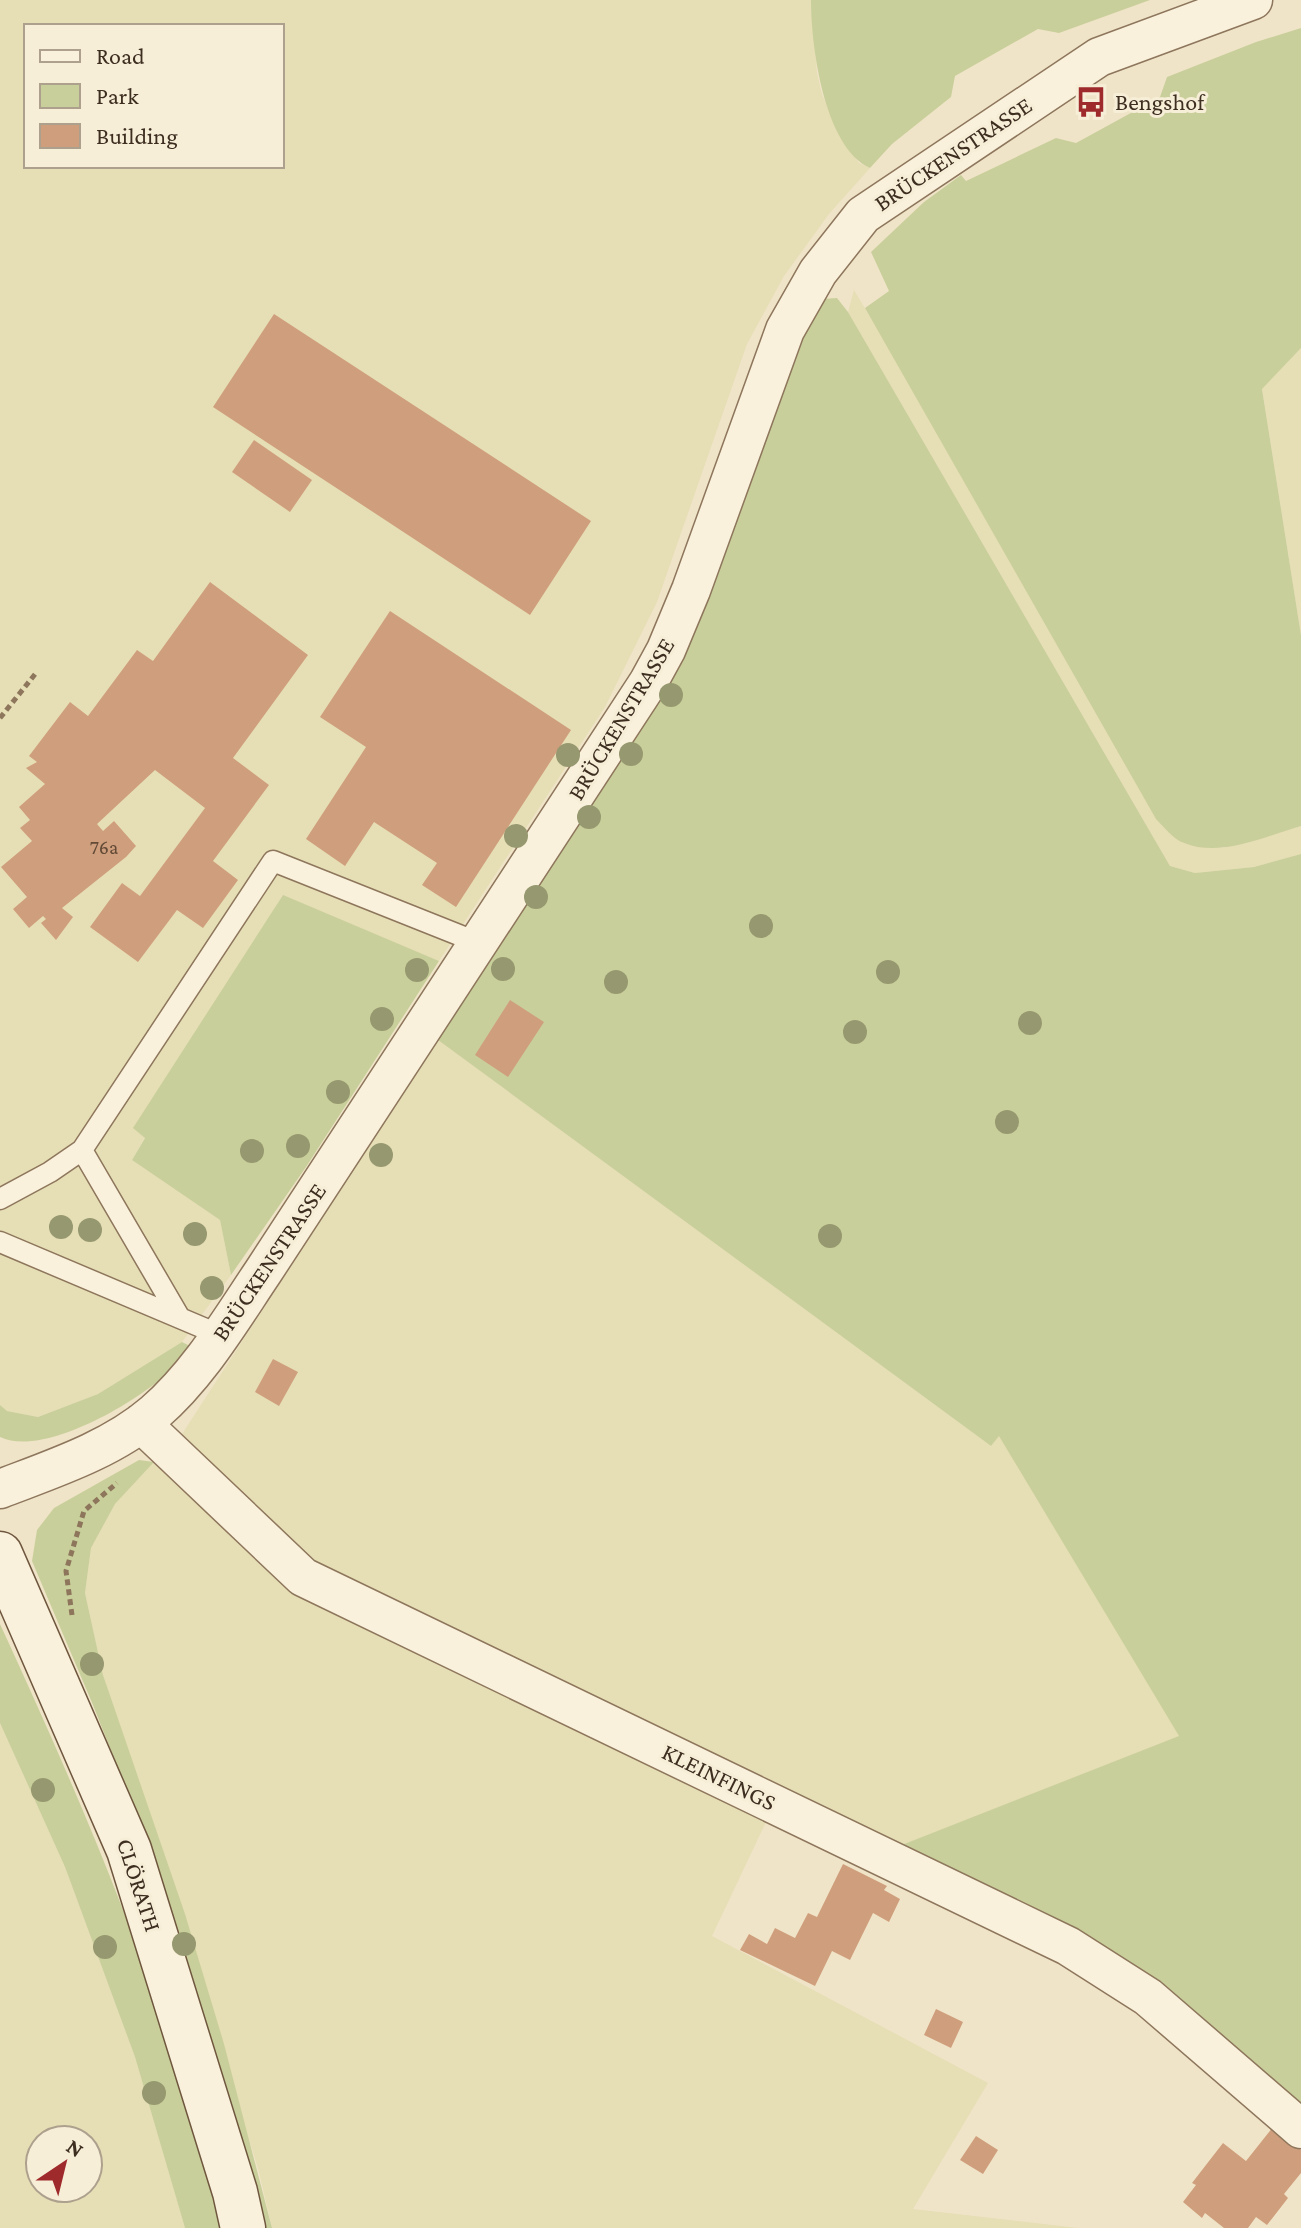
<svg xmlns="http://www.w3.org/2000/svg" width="1301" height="2228" font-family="'Crimson Pro',serif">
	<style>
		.farmland { fill: #e6deb5; fill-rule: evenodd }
		.green { fill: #c9cf9b }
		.building { fill: #cf9f7d }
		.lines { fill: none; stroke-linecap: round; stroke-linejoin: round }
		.lane-casing { stroke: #8d765c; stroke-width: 23 }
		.street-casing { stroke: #8d765c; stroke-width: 41 }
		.secondary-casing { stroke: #6f573f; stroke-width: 47 }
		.path { stroke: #8d765c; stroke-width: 5; stroke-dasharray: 6 4; stroke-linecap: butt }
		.lane { stroke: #faf1dc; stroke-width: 20 }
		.street { stroke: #faf1dc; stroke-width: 38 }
		.secondary { stroke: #faf1dc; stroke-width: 44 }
		.tree { fill: #96986f }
		.labels { text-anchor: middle; stroke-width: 6; stroke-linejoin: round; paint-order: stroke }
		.number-label { font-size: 20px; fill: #624a37 }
		.poi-label { font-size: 24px; fill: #3d2e20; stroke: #f7eed8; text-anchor: start }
		.street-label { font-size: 24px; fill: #3d2e20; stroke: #f7eed8 }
	</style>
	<rect width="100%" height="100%" fill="#f0e4c8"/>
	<path class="farmland" d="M 0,0 L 811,0 L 817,73 L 822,94 L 833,121 L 859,163 L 870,168 L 829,214 L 784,276 L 747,344 L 657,602 L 605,707 L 439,961 L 282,896 L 132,1160 L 220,1220 L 231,1275 L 182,1342 L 98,1394 L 38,1417 L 7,1411 L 0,1405 ZM 26,26 L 282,26 L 282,166 L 26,166 Z
		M 854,290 L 1183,843 L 1223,848 L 1301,826 L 1301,854 L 1254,867 L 1195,873 L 1170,866 L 848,312 Z
		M 1301,348 L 1301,635 L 1262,388 Z
		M 438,1040 L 991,1446 L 999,1435 L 1180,1736 L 894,1848 L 316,1567 L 182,1434 Z
		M 154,1462 L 288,1584 L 766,1822 L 712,1936 L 988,2083 L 913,2209 L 1078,2228 L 272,2228 L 258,2168 L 103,1675 L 85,1593 L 91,1548 L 115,1504 Z
		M 0,1723 L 65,1867 L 135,2057 L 185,2228 L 0,2228 ZM 40,2140 L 88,2140 L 88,2188 L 40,2188 Z"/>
	<path class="green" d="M 811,0 L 1150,0 L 1059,33 L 1038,29 L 955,76 L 951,97 L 892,144 L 870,168 C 824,147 811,46 811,0 Z
		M 1301,28 L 1301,348 L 1262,389 L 1301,635 L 1301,826 C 1266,836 1221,858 1184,843 C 1173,839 1164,827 1156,819 L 865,308 L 889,291 L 871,252 L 924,202 L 961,175 L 966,181 L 1056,138 L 1076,143 L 1160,97 L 1167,77 L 1256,42 Z
		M 837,298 L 848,312 L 1170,866 L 1195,873 L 1254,867 L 1301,854 L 1301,2108 L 894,1848 L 1179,1736 L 999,1436 L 991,1446 L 438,1040 L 665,691 L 791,355 L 822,299 Z
		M 283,895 L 439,961 L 306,1167 L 231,1275 L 220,1220 L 132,1160 L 145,1138 L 133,1128 Z
		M 182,1342 L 190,1346 C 184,1354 178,1363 171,1370 C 139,1401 44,1458 0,1437 L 0,1405 L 7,1411 L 38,1417 L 98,1394 Z
		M 139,1460 L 154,1462 L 115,1504 L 91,1548 L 85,1593 L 103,1675 L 185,1914 L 224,2044 L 272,2228 L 259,2228 L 230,2106 L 192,1977 L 147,1842 L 93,1705 L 32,1561 L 37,1530 L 54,1508 Z
		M 0,1624 C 61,1756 120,1891 166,2029 C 188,2094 203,2162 222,2228 L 185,2228 L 135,2057 L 65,1867 L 0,1723 Z"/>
	<path class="building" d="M 274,314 L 591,521 L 530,615 L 213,407 Z
		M 254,440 L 312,480 L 290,512 L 232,472 Z
		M 210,582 L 308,655 L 233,758 L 269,785 L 213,861 L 238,880 L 203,928 L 177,910 L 138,962 L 90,927 L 122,883 L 140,896 L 205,808 L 155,770 L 97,824 L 103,831 L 114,821 L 136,846 L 126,857 L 62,908 L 73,917 L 56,940 L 41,923 L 46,919 L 43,916 L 29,928 L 13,909 L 27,897 L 1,867 L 32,841 L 20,828 L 30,820 L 19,807 L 45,784 L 26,768 L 37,762 L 29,756 L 70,702 L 88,716 L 137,650 L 153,661 Z
		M 390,611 L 571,730 L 456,907 L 422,885 L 437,863 L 374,822 L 345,866 L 306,839 L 366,747 L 320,717 Z
		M 510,1000 L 544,1022 L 508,1077 L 475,1055 Z
		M 273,1359 L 298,1372 L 279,1406 L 255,1392 Z
		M 843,1864 L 887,1886 L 884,1890 L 900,1899 L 889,1922 L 873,1913 L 850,1960 L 832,1951 L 815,1986 L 740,1950 L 749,1934 L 767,1944 L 775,1928 L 795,1938 L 808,1913 L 817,1917 Z
		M 936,2009 L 963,2022 L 951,2048 L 924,2035 Z
		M 1273,2127 L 1301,2150 L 1301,2173 L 1284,2194 L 1288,2198 L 1267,2225 L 1256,2217 L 1248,2228 L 1224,2228 L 1205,2213 L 1202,2218 L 1183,2202 L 1196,2185 L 1192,2183 L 1223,2143 L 1246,2161 Z
		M 976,2136 L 998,2150 L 983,2174 L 960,2160 Z"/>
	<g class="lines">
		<defs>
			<path id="lane" d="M 0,1199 L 50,1172 L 82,1150
				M 0,1242 L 220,1335
				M 180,1318 L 82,1150 L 273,861 L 479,943"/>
			<path id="street" d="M 141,1423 L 303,1577 L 1068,1946 L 1148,1997 L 1301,2129
				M 0,1489 C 52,1469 111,1450 154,1413 C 199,1374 230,1321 263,1272 L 648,683 L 666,650 L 691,590 L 785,330 L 818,272 L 863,215 L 1099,57 L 1253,0"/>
			<path id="secondary" d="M 0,1554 L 129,1850 L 235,2192 L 243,2228"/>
		</defs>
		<use href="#lane" class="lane-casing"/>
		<use href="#street" class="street-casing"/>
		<use href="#secondary" class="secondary-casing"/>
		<path class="path" d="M 0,718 L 36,673
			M 72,1615 L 66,1571 L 84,1511 L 117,1483"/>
		<use href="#lane" class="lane"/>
		<use href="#street" class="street"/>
		<use href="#secondary" class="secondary"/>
	</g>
	<g class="tree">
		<circle cx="671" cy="695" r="12"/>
		<circle cx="631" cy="754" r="12"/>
		<circle cx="568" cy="755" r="12"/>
		<circle cx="589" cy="817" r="12"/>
		<circle cx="516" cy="836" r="12"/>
		<circle cx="536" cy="897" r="12"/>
		<circle cx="761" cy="926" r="12"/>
		<circle cx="503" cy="969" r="12"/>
		<circle cx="417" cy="970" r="12"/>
		<circle cx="888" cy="972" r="12"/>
		<circle cx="616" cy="982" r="12"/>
		<circle cx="382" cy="1019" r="12"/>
		<circle cx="1030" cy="1023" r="12"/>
		<circle cx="855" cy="1032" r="12"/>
		<circle cx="338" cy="1092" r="12"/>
		<circle cx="1007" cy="1122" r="12"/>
		<circle cx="298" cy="1146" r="12"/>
		<circle cx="252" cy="1151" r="12"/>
		<circle cx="381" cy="1155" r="12"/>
		<circle cx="61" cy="1227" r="12"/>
		<circle cx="90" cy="1230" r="12"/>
		<circle cx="195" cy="1234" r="12"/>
		<circle cx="830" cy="1236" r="12"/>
		<circle cx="212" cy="1288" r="12"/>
		<circle cx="92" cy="1664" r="12"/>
		<circle cx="43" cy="1790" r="12"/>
		<circle cx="184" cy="1944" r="12"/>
		<circle cx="105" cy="1947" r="12"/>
		<circle cx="154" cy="2093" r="12"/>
	</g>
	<defs>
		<symbol id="bus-bare" viewBox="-9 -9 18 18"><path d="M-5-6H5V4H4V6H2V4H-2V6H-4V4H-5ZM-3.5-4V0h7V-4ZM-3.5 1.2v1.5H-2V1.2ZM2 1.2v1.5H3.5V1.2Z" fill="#9e2a2b" stroke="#f7eed8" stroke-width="2.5" paint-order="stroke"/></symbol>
	</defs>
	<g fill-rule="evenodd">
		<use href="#bus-bare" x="1069" y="80" width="44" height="44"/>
	</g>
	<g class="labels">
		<g class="number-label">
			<text x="104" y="854">76a</text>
		</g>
		<g class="poi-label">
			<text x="1115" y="110">Bengshof</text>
		</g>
		<g class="street-label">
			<text transform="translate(953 154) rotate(-34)" y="8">BRÜCKENSTRASSE</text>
			<text transform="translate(621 719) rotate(-59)" y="8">BRÜCKENSTRASSE</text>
			<text transform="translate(269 1262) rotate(-56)" y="8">BRÜCKENSTRASSE</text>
			<text transform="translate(719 1777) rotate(26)" y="8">KLEINFINGS</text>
			<text transform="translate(139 1885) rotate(72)" y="8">CLÖRATH</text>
		</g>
	</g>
	<rect x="24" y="24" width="260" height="144" fill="#f7eed8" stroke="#ada18e" stroke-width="2"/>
	<rect x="40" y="50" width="40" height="12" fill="#faf1dc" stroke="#ada18e" stroke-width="2"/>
	<text x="96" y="64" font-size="24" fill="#3d2e20">Road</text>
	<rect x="40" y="84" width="40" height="24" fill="#c9cf9b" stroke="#ada18e" stroke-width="2"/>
	<text x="96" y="104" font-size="24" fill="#3d2e20">Park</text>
	<rect x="40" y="124" width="40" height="24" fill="#cf9f7d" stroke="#ada18e" stroke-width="2"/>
	<text x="96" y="144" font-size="24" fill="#3d2e20">Building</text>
	<g transform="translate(64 2164) rotate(35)"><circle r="38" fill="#f7eed8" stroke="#ada18e" stroke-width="2"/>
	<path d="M0-6L14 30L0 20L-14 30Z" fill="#9e2a2b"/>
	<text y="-12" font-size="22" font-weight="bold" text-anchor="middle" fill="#3d2e20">N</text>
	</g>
</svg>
